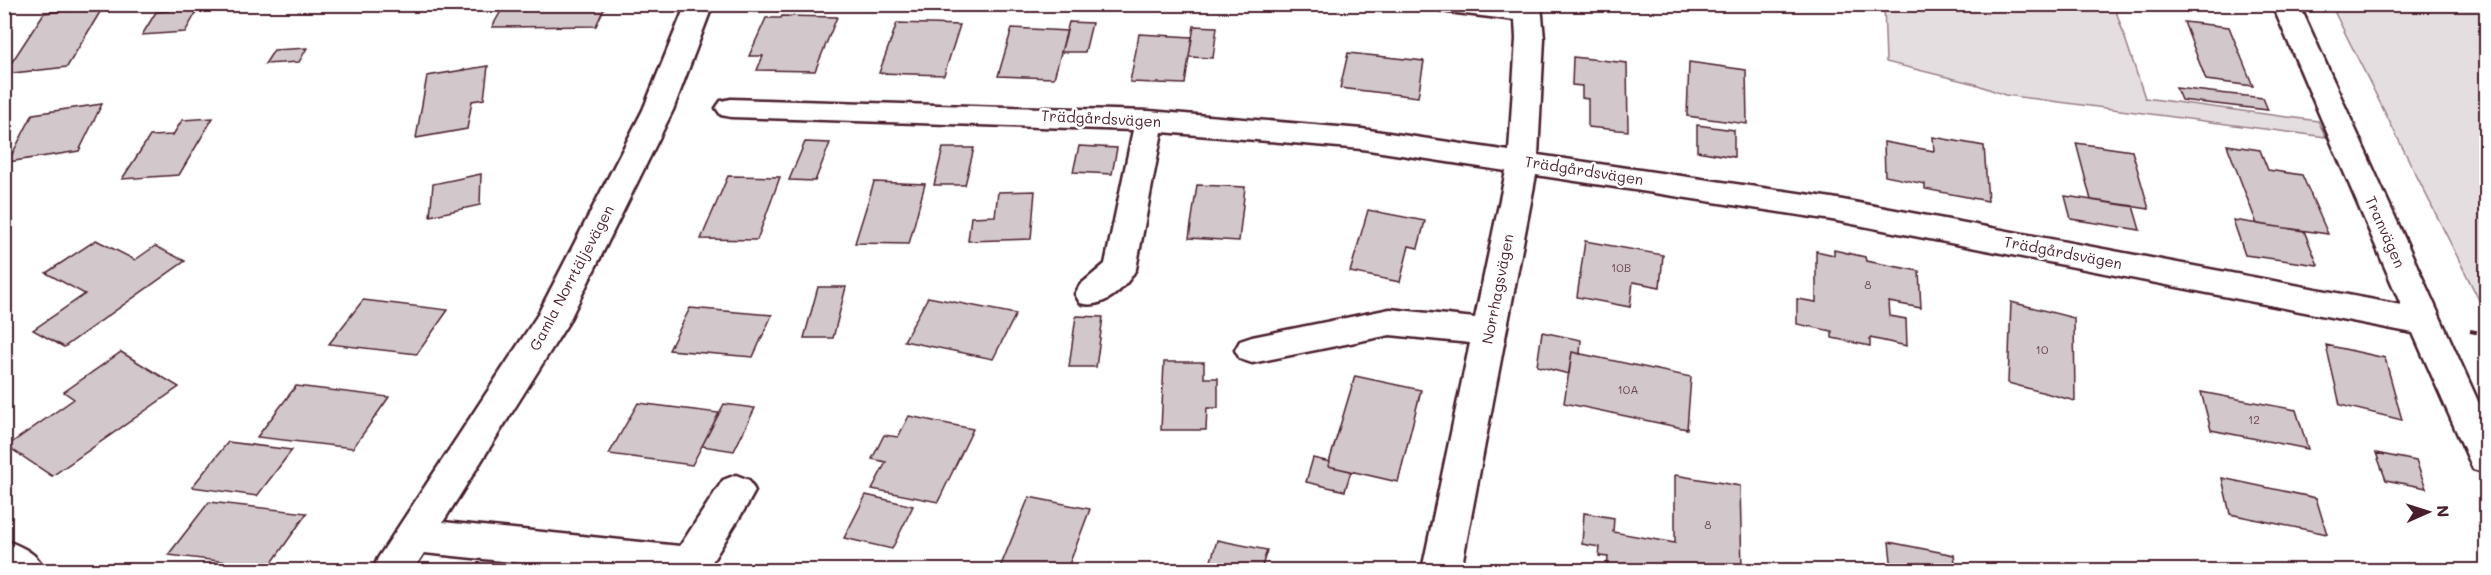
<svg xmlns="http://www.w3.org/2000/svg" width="2491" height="575" font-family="Mali,sans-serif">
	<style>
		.green { fill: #e5dee0; stroke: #987e86; stroke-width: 1.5 }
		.building { fill: #d2c7cb; stroke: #4a1f2b; stroke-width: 1.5 }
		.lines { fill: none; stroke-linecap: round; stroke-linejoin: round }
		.minor-casing { stroke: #4a1f2b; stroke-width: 5 }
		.path { stroke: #4a1f2b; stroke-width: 4; stroke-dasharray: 7 4.5; stroke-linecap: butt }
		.minor { fill: #fff; fill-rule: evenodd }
		.labels { text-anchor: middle; stroke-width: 5; stroke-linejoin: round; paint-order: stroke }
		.number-label { font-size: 12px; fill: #6c4953 }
		.street-label { font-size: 15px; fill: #4a1f2b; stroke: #fff }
	</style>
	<rect width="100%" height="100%" fill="#fff"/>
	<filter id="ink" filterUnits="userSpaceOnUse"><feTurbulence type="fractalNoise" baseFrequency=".0167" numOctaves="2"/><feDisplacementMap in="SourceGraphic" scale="12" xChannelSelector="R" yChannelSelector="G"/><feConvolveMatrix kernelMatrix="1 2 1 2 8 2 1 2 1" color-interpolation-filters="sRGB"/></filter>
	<g filter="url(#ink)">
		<path class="green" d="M 1884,5 L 2114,5 L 2145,98 L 2318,121 L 2326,137 L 2005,95 L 1975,84 L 1886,62 Z
			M 2331,5 L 2486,5 L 2486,57 L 2484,58 L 2486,61 L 2486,314 Z"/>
		<path class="building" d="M 172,4 L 201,4 L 185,32 L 142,35 L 156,12 L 168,11 Z
			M 328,4 L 415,4 L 414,7 L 326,8 Z
			M 505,4 L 606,4 L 596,26 L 492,27 Z
			M 103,7 L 67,67 L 4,74 L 44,13 Z
			M 782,16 L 837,17 L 815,71 L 757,70 L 763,56 L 749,56 L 766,18 L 781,18 Z
			M 1069,22 L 1092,23 L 1085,52 L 1061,52 Z
			M 2184,22 L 2229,27 L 2253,86 L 2206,80 Z
			M 897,23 L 960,25 L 944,75 L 879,73 Z
			M 1194,26 L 1217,27 L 1213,58 L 1189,57 Z
			M 1012,28 L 1067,31 L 1054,78 L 998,76 Z
			M 1139,34 L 1192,37 L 1185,84 L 1130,82 Z
			M 307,48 L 299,62 L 265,64 L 274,50 Z
			M 1348,53 L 1424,61 L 1418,97 L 1340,88 Z
			M 1573,57 L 1627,63 L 1628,131 L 1588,127 L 1588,99 L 1582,98 L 1582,86 L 1572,85 Z
			M 1689,62 L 1746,70 L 1747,124 L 1687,116 Z
			M 488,66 L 484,99 L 472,101 L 467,129 L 416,138 L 427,76 Z
			M 2176,88 L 2263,98 L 2268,110 L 2181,100 Z
			M 102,104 L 79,151 L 8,162 L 33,114 Z
			M 213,118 L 179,175 L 122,179 L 150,136 L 173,135 L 182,120 Z
			M 1697,125 L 1734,130 L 1734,157 L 1697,151 Z
			M 1933,137 L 1984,146 L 1988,201 L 1925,189 L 1925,184 L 1885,176 L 1884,142 L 1934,151 Z
			M 805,142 L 830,143 L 815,181 L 789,180 Z
			M 2076,143 L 2132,151 L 2149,209 L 2091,200 Z
			M 2227,145 L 2260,150 L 2268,170 L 2302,175 L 2328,234 L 2257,224 Z
			M 1079,146 L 1117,148 L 1112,174 L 1073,172 Z
			M 943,148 L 974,148 L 965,185 L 934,185 Z
			M 481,174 L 480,205 L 430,216 L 433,184 Z
			M 728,176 L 780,177 L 757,240 L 701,239 Z
			M 874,182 L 925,184 L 909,244 L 855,243 Z
			M 1197,185 L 1245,187 L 1239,241 L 1189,238 Z
			M 1035,191 L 1031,239 L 968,241 L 971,217 L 995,216 L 998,192 Z
			M 2065,196 L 2133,206 L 2140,230 L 2071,219 Z
			M 1368,210 L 1425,221 L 1418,248 L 1409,246 L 1400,282 L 1350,272 Z
			M 2233,220 L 2304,231 L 2318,265 L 2245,255 Z
			M 96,240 L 135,260 L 155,246 L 185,261 L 64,347 L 33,330 L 85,294 L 46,273 Z
			M 1585,241 L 1663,255 L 1660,287 L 1633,282 L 1630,307 L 1577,297 Z
			M 1834,250 L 1865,257 L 1866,261 L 1919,271 L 1921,308 L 1889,302 L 1890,316 L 1906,319 L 1907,346 L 1870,338 L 1870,346 L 1832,338 L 1832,331 L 1797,324 L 1797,299 L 1816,302 L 1816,251 L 1834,255 Z
			M 818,287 L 846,287 L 833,338 L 804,338 Z
			M 928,297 L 1016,314 L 993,359 L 904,341 Z
			M 363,300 L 448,310 L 417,354 L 329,344 Z
			M 2011,302 L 2074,318 L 2075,401 L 2008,383 Z
			M 690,308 L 772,315 L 753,357 L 669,350 Z
			M 1076,316 L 1103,317 L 1096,367 L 1069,367 Z
			M 1542,332 L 1581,340 L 1580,354 L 1572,352 L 1569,374 L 1537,366 Z
			M 2326,345 L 2385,358 L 2402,420 L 2340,405 Z
			M 121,352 L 179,387 L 52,476 L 7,446 L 74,399 L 64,392 Z
			M 1572,352 L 1691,377 L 1687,429 L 1564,403 Z
			M 1164,362 L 1204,362 L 1204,378 L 1218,378 L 1218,408 L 1207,408 L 1206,430 L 1161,430 Z
			M 1355,376 L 1421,390 L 1398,482 L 1328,466 Z
			M 296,386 L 389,397 L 353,448 L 257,437 Z
			M 2201,392 L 2296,410 L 2308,449 L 2211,430 Z
			M 638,403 L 719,413 L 692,465 L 609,454 Z
			M 724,404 L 755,408 L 734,451 L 702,446 Z
			M 909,416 L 973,429 L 938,502 L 872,489 L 886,462 L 872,459 L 884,435 L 898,437 Z
			M 228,442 L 292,450 L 257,496 L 192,487 Z
			M 2376,453 L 2416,461 L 2426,488 L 2386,480 Z
			M 1313,458 L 1330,462 L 1328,466 L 1351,471 L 1345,491 L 1306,482 Z
			M 1675,475 L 1740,486 L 1742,570 L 1607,570 L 1608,557 L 1599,556 L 1600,547 L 1582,544 L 1584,513 L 1614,518 L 1613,532 L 1675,543 Z
			M 2222,478 L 2316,498 L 2327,534 L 2230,514 Z
			M 866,495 L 913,506 L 892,549 L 844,538 Z
			M 1029,497 L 1090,509 L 1067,570 L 999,570 Z
			M 209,502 L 307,513 L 269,567 L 168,555 Z
			M 1217,540 L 1267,550 L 1261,570 L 1179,570 L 1182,562 L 1209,568 Z
			M 1889,542 L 1954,555 L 1956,570 L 1892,570 Z"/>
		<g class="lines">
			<defs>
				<path id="minor" d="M 686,4 L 713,4 L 673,110 L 568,323 L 443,522 L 680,546 L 723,480 L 736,475 L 749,480 L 755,491 L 749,502 L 707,570 L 589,570 L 424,553 L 413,570 L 373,570 L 378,558 L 537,316 L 643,110 Z
					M 1435,4 L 1541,4 L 1544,39 L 1538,155 L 1832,198 L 2401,305 L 2272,4 L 2299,4 L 2486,419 L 2486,473 L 2473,469 L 2413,333 L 1832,220 L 1536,175 L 1461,570 L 1422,570 L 1470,343 L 1390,335 L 1252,363 L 1240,359 L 1235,350 L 1240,341 L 1252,337 L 1390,309 L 1475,318 L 1506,171 L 1362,149 L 1162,132 L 1136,269 C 1125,289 1103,310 1080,303 L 1075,294 L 1080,285 L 1105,264 L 1133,130 L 731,117 L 721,115 L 716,108 L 721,101 L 731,99 L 1149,111 L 1362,129 L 1509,151 L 1516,39 L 1515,20 L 1448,12 L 1439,10 Z
					M 4,540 C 21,546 38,553 44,570 L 4,570 Z"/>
			</defs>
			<use href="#minor" class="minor-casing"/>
			<path class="path" d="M 2470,331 L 2486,334"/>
			<use href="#minor" class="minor"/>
		</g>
	</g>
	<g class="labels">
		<g class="number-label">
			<text x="1621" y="272">10B</text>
			<text x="1868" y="289">8</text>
			<text x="2042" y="354">10</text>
			<text x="1628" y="394">10A</text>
			<text x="2254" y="424">12</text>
			<text x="1708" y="529">8</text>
		</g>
		<g class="street-label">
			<text transform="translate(1101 119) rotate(3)" y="5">Trädgårdsvägen</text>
			<text transform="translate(1584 171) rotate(9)" y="5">Trädgårdsvägen</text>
			<text transform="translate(2385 232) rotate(66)" y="5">Tranvägen</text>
			<text transform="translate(2063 253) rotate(11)" y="5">Trädgårdsvägen</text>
			<text transform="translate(572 278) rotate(-62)" y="5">Gamla Norrtäljevägen</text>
			<text transform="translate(1498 289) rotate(-79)" y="5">Norrhagsvägen</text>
		</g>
	</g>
	<rect width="2491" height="575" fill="none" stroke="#fff" stroke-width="24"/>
	<rect x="12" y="12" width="2467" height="551" fill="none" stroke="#4a1f2b" stroke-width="2" filter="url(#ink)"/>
	<g transform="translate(2428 512) rotate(87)" stroke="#ffffff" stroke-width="4.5" paint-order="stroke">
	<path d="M0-4.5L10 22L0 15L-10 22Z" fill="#4a1f2b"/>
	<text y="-9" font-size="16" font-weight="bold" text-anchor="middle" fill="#4a1f2b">N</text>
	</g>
</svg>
